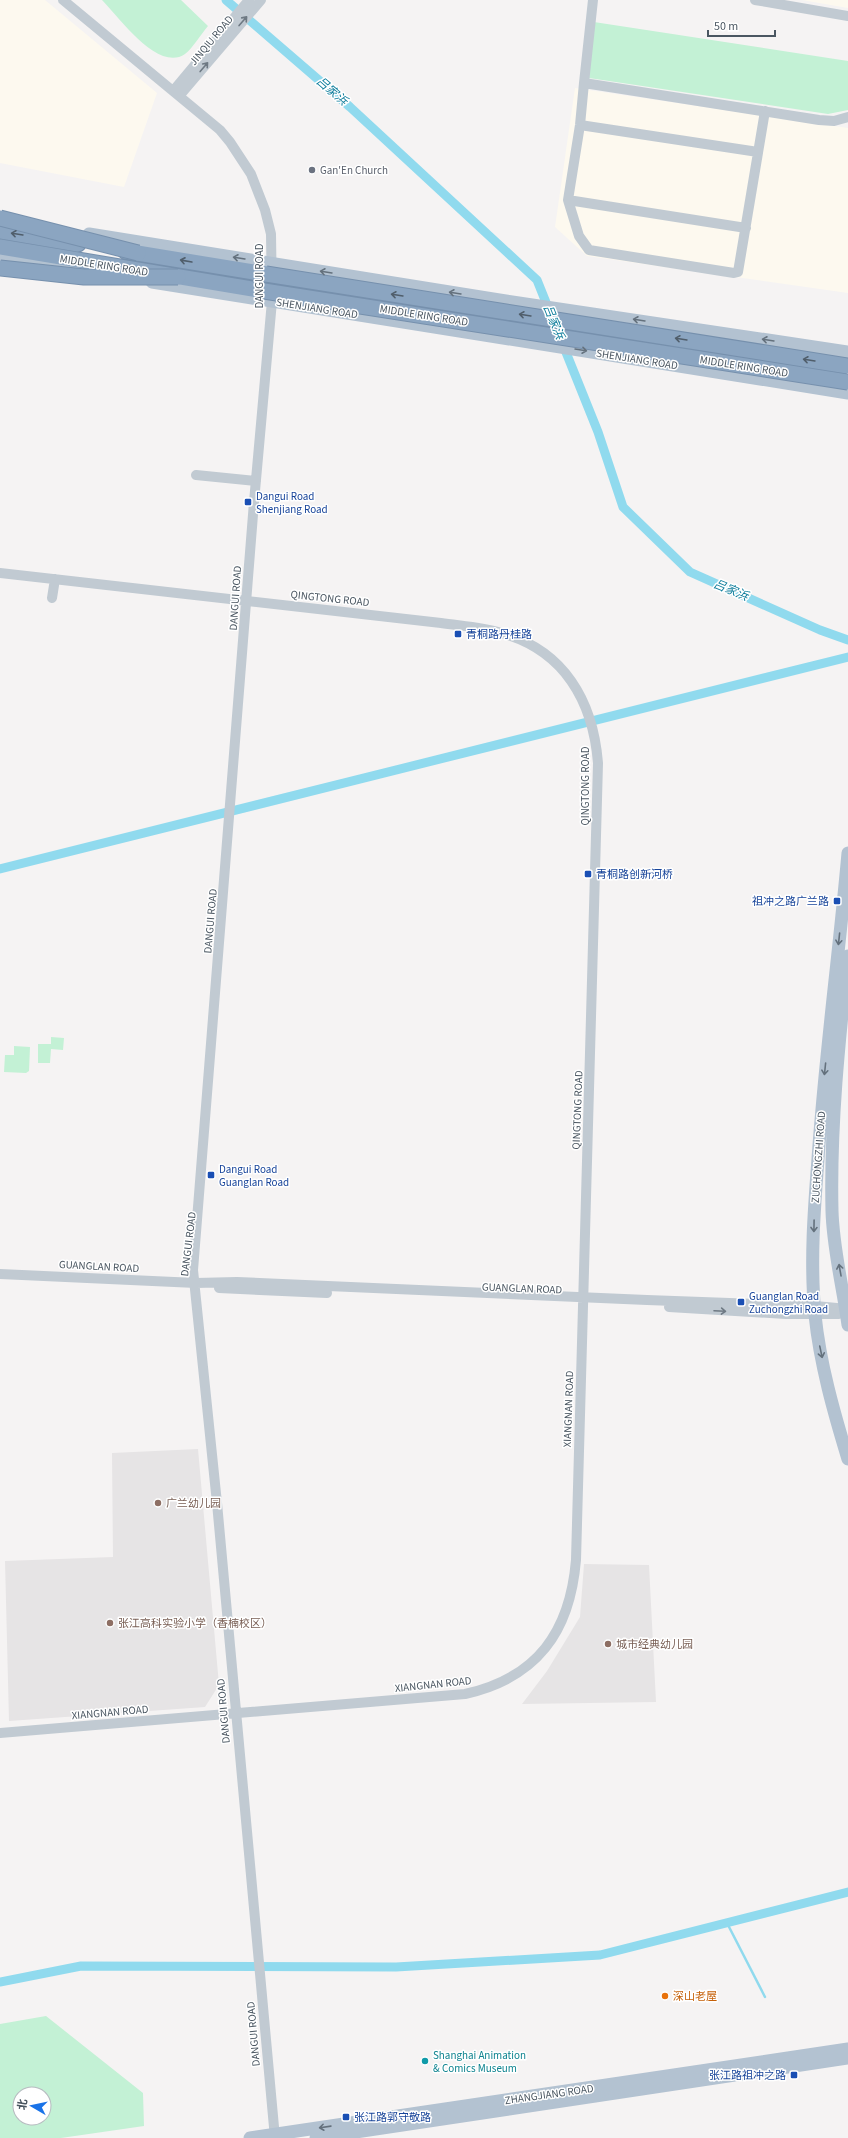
<svg xmlns="http://www.w3.org/2000/svg" width="848" height="2138" font-family="'Source Sans 3','Noto Sans SC',sans-serif">
	<style>
		.commercial { fill: #fdf9ef }
		.education { fill: #e6e4e5 }
		.green { fill: #c3f1d5; fill-rule: evenodd }
		.lines { fill: none; stroke-linecap: round; stroke-linejoin: round }
		.stream { stroke: #90daee; stroke-width: 2.5 }
		.canal { stroke: #90daee; stroke-width: 9 }
		.highway-casing { stroke: #7690ad; stroke-width: 17 }
		.minor { stroke: #c1cad2; stroke-width: 10 }
		.major { stroke: #b3c2d1; stroke-width: 13 }
		.highway { stroke: #8ba5c1; stroke-width: 15 }
		.highway-bridge-casing { stroke: #7690ad; stroke-width: 17; stroke-linecap: butt }
		.highway-bridge { stroke: #8ba5c1; stroke-width: 15 }
		.oneway { stroke: #6e7983 }
		.oneway2 { stroke: #505e6b }
		.oneway3 { stroke: #64717d }
		.worship-dot { fill: #6b7280; stroke: #fff; stroke-width: 1.5 }
		.transit-dot { fill: #1a4fb4; stroke: #fff; stroke-width: 1.5 }
		.education-dot { fill: #8d6e63; stroke: #fff; stroke-width: 1.5 }
		.food-dot { fill: #e8710a; stroke: #fff; stroke-width: 1.5 }
		.culture-dot { fill: #0f9aa8; stroke: #fff; stroke-width: 1.5 }
		.labels { text-anchor: middle; stroke-width: 3; stroke-linejoin: round; paint-order: stroke }
		.street-label { font-size: 11px; fill: #4a5661; stroke: #fff }
		.worship-label { font-size: 11px; fill: #5b616d; stroke: #fff; text-anchor: start }
		.transit-label { font-size: 11px; fill: #164399; stroke: #fff; text-anchor: start }
		.education-label { font-size: 11px; fill: #785e54; stroke: #fff; text-anchor: start }
		.food-label { font-size: 11px; fill: #c56008; stroke: #fff; text-anchor: start }
		.culture-label { font-size: 11px; fill: #0d838f; stroke: #fff; text-anchor: start }
		.water-label { font-size: 12px; font-style: italic; fill: #0c7c9b; stroke: #fff }
	</style>
	<rect width="100%" height="100%" fill="#f5f3f3"/>
	<path class="commercial" d="M 0,0 L 45,0 L 157,93 L 124,187 L 0,163 Z
		M 802,0 L 848,0 L 848,8 Z
		M 575,88 L 848,128 L 848,293 L 587,256 L 555,227 Z"/>
	<path class="education" d="M 198,1449 L 219,1685 L 205,1707 L 9,1721 L 5,1561 L 113,1557 L 112,1453 Z
		M 584,1564 L 649,1565 L 656,1702 L 522,1704 L 547,1671 L 580,1617 Z"/>
	<path class="green" d="M 102,0 L 181,0 L 208,26 C 201,34 193,48 185,54 C 158,73 118,16 102,0 Z
		M 594,22 L 848,61 L 848,110 L 828,114 L 589,78 Z
		M 51,1037 L 64,1038 L 63,1050 L 51,1049 L 50,1063 L 38,1063 L 38,1044 L 51,1044 Z
		M 14,1046 L 30,1047 L 29,1071 L 26,1073 L 4,1072 L 5,1055 L 14,1055 Z
		M 46,2016 L 143,2093 L 144,2126 L 61,2138 L 0,2138 L 0,2024 ZM 20,2094 L 44,2094 L 44,2118 L 20,2118 Z"/>
	<g class="lines">
		<path class="stream" d="M 727,1923 L 765,1997"/>
		<path class="canal" d="M 226,0 L 350,107 L 537,280 L 598,432 L 623,507 L 690,572 L 820,630 L 848,640
			M 0,869 L 848,657
			M 0,1982 L 81,1966 L 396,1967 L 600,1955 L 848,1892"/>
		<defs>
			<path id="highway" d="M 0,231 L 78,244
				M 0,247 L 264,291
				M 125,251 L 266,274"/>
		</defs>
		<use href="#highway" class="highway-casing"/>
		<path class="minor" d="M 63,0 L 220,130 L 230,142 L 251,174 L 265,210 L 271,234 L 272,301 L 254,502 L 193,1270 L 217,1503 L 275,2138
			M 755,0 L 848,16
			M 584,83 L 593,0
			M 174,90 L 249,0
			M 180,95 L 261,0
			M 765,111 L 738,272 L 734,273 L 589,250 L 579,236 L 568,200 L 580,125 L 584,83 L 819,120 L 834,121 L 848,117
			M 580,125 L 758,152
			M 568,200 L 746,228
			M 196,475 L 256,481
			M 0,573 L 441,623 C 461,626 482,627 501,633 C 564,650 593,701 598,763 L 576,1560 C 570,1632 537,1678 465,1694 L 0,1733
			M 52,598 L 55,579
			M 0,1274 L 196,1283 L 237,1282 L 647,1300 L 815,1306 L 848,1309
			M 219,1288 L 327,1293
			M 669,1307 L 786,1314 L 839,1314"/>
		<path class="major" d="M 89,234 L 493,299 L 848,352
			M 0,257 L 77,270
			M 152,282 L 848,393
			M 848,853 C 839,955 825,1056 818,1159 C 814,1211 810,1263 815,1315 C 820,1364 834,1413 848,1459
			M 848,956 C 839,1040 830,1126 832,1211 C 833,1249 843,1287 848,1325
			M 250,2138 L 848,2049
			M 316,2138 L 848,2058"/>
		<use href="#highway" class="highway"/>
		<defs>
			<path id="highway-bridge" d="M 0,218 L 138,253
				M 0,268 L 84,277 L 178,277
				M 266,274 L 848,366
				M 264,291 L 848,382"/>
		</defs>
		<use href="#highway-bridge" class="highway-bridge-casing"/>
		<use href="#highway-bridge" class="highway-bridge"/>
	</g>
	<defs><path id="oneway-shaft" d="M-6 0H5M1.5-3L5.5 0L1.5 3" fill="none" stroke-width="1.6" stroke-linecap="round" stroke-linejoin="round"/></defs>
	<g class="oneway">
		<use href="#oneway-shaft" transform="translate(243 21) rotate(-49)"/>
		<use href="#oneway-shaft" transform="translate(204 67) rotate(-50)"/>
		<use href="#oneway-shaft" transform="translate(720 1311) rotate(3)"/>
	</g>
	<g class="oneway2">
		<use href="#oneway-shaft" transform="translate(17 234) rotate(-171)"/>
		<use href="#oneway-shaft" transform="translate(186 261) rotate(-170)"/>
		<use href="#oneway-shaft" transform="translate(397 295) rotate(-171)"/>
		<use href="#oneway-shaft" transform="translate(525 315) rotate(-171)"/>
		<use href="#oneway-shaft" transform="translate(681 339) rotate(-171)"/>
		<use href="#oneway-shaft" transform="translate(809 360) rotate(-171)"/>
	</g>
	<g class="oneway3">
		<use href="#oneway-shaft" transform="translate(239 258) rotate(-171)"/>
		<use href="#oneway-shaft" transform="translate(326 272) rotate(-171)"/>
		<use href="#oneway-shaft" transform="translate(455 293) rotate(-171)"/>
		<use href="#oneway-shaft" transform="translate(639 320) rotate(-171)"/>
		<use href="#oneway-shaft" transform="translate(768 340) rotate(-171)"/>
		<use href="#oneway-shaft" transform="translate(581 350) rotate(9)"/>
		<use href="#oneway-shaft" transform="translate(839 939) rotate(96)"/>
		<use href="#oneway-shaft" transform="translate(825 1069) rotate(96)"/>
		<use href="#oneway-shaft" transform="translate(814 1226) rotate(91)"/>
		<use href="#oneway-shaft" transform="translate(840 1270) rotate(-100)"/>
		<use href="#oneway-shaft" transform="translate(821 1352) rotate(78)"/>
		<use href="#oneway-shaft" transform="translate(325 2127) rotate(172)"/>
	</g>
	<circle class="worship-dot" cx="312" cy="170" r="4"/>
	<g class="transit-dot">
		<rect x="244" y="498" width="8" height="8" rx="2"/>
		<rect x="454" y="630" width="8" height="8" rx="2"/>
		<rect x="584" y="870" width="8" height="8" rx="2"/>
		<rect x="833" y="897" width="8" height="8" rx="2"/>
		<rect x="207" y="1171" width="8" height="8" rx="2"/>
		<rect x="737" y="1298" width="8" height="8" rx="2"/>
		<rect x="790" y="2071" width="8" height="8" rx="2"/>
		<rect x="342" y="2113" width="8" height="8" rx="2"/>
	</g>
	<g class="education-dot">
		<circle cx="158" cy="1503" r="4"/>
		<circle cx="110" cy="1623" r="4"/>
		<circle cx="608" cy="1644" r="4"/>
	</g>
	<circle class="food-dot" cx="665" cy="1996" r="4"/>
	<circle class="culture-dot" cx="425" cy="2061" r="4"/>
	<g class="labels">
		<g class="street-label">
			<text transform="translate(211 40) rotate(-50)" y="4">JINQIU ROAD</text>
			<text transform="translate(104 265) rotate(9)" y="4">MIDDLE RING ROAD</text>
			<text transform="translate(259 276) rotate(-90)" y="4">DANGUI ROAD</text>
			<text transform="translate(317 308) rotate(9)" y="4">SHENJIANG ROAD</text>
			<text transform="translate(424 315) rotate(9)" y="4">MIDDLE RING ROAD</text>
			<text transform="translate(637 359) rotate(9)" y="4">SHENJIANG ROAD</text>
			<text transform="translate(744 366) rotate(9)" y="4">MIDDLE RING ROAD</text>
			<text transform="translate(235 598) rotate(-86)" y="4">DANGUI ROAD</text>
			<text transform="translate(330 598) rotate(6)" y="4">QINGTONG ROAD</text>
			<text transform="translate(585 786) rotate(-90)" y="4">QINGTONG ROAD</text>
			<text transform="translate(210 921) rotate(-85)" y="4">DANGUI ROAD</text>
			<text transform="translate(577 1110) rotate(-88)" y="4">QINGTONG ROAD</text>
			<text transform="translate(818 1157) rotate(-86)" y="4">ZUCHONGZHI ROAD</text>
			<text transform="translate(188 1244) rotate(-83)" y="4">DANGUI ROAD</text>
			<text transform="translate(99 1266) rotate(3)" y="4">GUANGLAN ROAD</text>
			<text transform="translate(522 1288) rotate(2)" y="4">GUANGLAN ROAD</text>
			<text transform="translate(568 1409) rotate(-88)" y="4">XIANGNAN ROAD</text>
			<text transform="translate(433 1684) rotate(-6)" y="4">XIANGNAN ROAD</text>
			<text transform="translate(223 1711) rotate(-95)" y="4">DANGUI ROAD</text>
			<text transform="translate(110 1712) rotate(-5)" y="4">XIANGNAN ROAD</text>
			<text transform="translate(253 2034) rotate(-95)" y="4">DANGUI ROAD</text>
			<text transform="translate(549 2094) rotate(-8)" y="4">ZHANGJIANG ROAD</text>
		</g>
		<g class="worship-label">
			<text x="320" y="174">Gan'En Church</text>
		</g>
		<g class="transit-label">
			<text x="256" y="500">Dangui Road<tspan x="256" dy="13">Shenjiang Road</tspan></text>
			<text x="466" y="638">青桐路丹桂路</text>
			<text x="596" y="878">青桐路创新河桥</text>
			<text x="829" y="905" text-anchor="end">祖冲之路广兰路</text>
			<text x="219" y="1173">Dangui Road<tspan x="219" dy="13">Guanglan Road</tspan></text>
			<text x="749" y="1300">Guanglan Road<tspan x="749" dy="13">Zuchongzhi Road</tspan></text>
			<text x="786" y="2079" text-anchor="end">张江路祖冲之路</text>
			<text x="354" y="2121">张江路郭守敬路</text>
		</g>
		<g class="education-label">
			<text x="166" y="1507">广兰幼儿园</text>
			<text x="118" y="1627">张江高科实验小学（香楠校区）</text>
			<text x="616" y="1648">城市经典幼儿园</text>
		</g>
		<g class="food-label">
			<text x="673" y="2000">深山老屋</text>
		</g>
		<g class="culture-label">
			<text x="433" y="2059">Shanghai Animation<tspan x="433" dy="13">&amp; Comics Museum</tspan></text>
		</g>
		<g class="water-label">
			<text transform="translate(332 91) rotate(41)" y="4">吕家浜</text>
			<text transform="translate(554 322) rotate(68)" y="4">吕家浜</text>
			<text transform="translate(731 590) rotate(23)" y="4">吕家浜</text>
		</g>
	</g>
	<g transform="translate(32 2106) rotate(279)"><circle r="19" fill="#ffffff" stroke="#b7bbc0"/>
	<path d="M0-3L7 15L0 10L-7 15Z" fill="#1a73e8"/>
	<text y="-6" font-size="11" font-weight="bold" text-anchor="middle" fill="#4a5661">北</text>
	</g>
	<path d="M708 30v6h67v-6" fill="none" stroke="#4a5661" stroke-width="2"/>
	<text x="714" y="30" font-size="12" fill="#4a5661" stroke="#ffffff" stroke-width="3" paint-order="stroke">50 m</text>
</svg>
